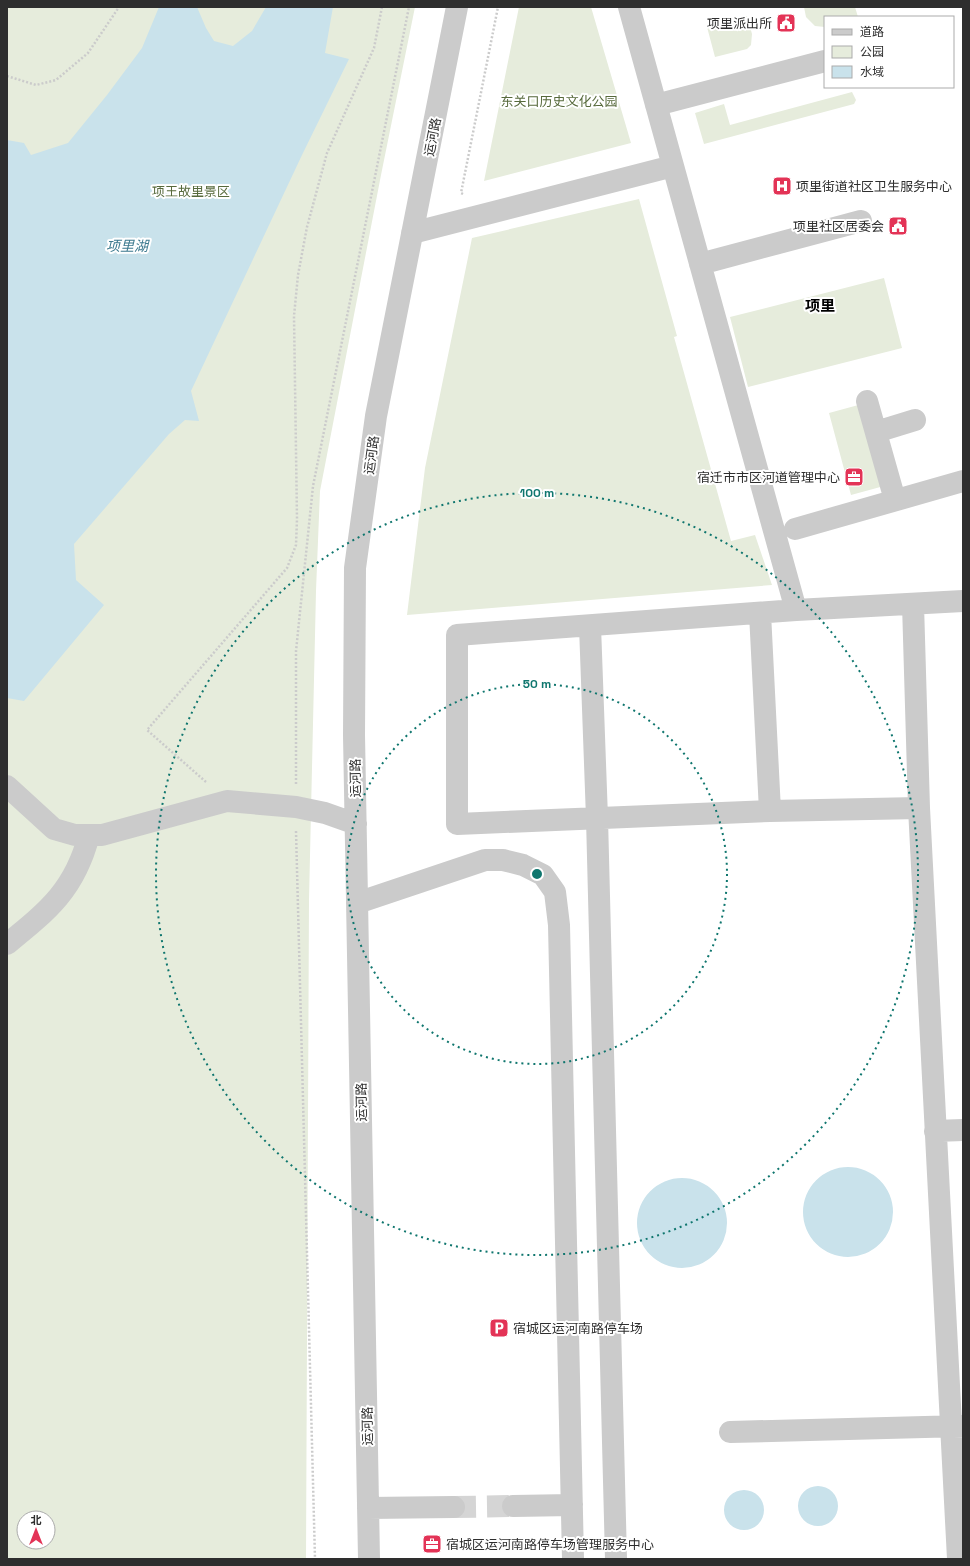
<svg xmlns="http://www.w3.org/2000/svg" width="970" height="1566" font-family="'Space Grotesk','Noto Sans SC',sans-serif">
	<style>
		.green { fill: #e6ecdc; fill-rule: evenodd }
		.water { fill: #c9e2eb }
		.lines { fill: none; stroke-linecap: round; stroke-linejoin: round }
		.minor-tunnel { stroke: #d5d5d5; stroke-width: 22; stroke-dasharray: 22 11; stroke-linecap: butt }
		.path { stroke: #cbcbcb; stroke-width: 2.5; stroke-dasharray: 2 2; stroke-linecap: butt }
		.minor { stroke: #cbcbcb; stroke-width: 22 }
		.ring { fill: none; stroke: #0f766e; stroke-width: 2; stroke-dasharray: 2 4 }
		.labels { text-anchor: middle; stroke-width: 4; stroke-linejoin: round; paint-order: stroke }
		.poi-label { font-size: 13px; fill: #2e2e2e; stroke: #fff; text-anchor: end }
		.park-label { font-size: 13px; fill: #576a3c; stroke: #fff }
		.street-label { font-size: 13px; fill: #2e2e2e; stroke: #fff }
		.water-label { font-size: 14px; font-style: italic; fill: #3d7a8f; stroke: #fff }
		.quarter-label { font-size: 15px; font-weight: bold; fill: #000; stroke: #fff }
		.centre { fill: #0f766e; stroke: #fff; stroke-width: 2 }
		.ring-label { font-size: 12px; text-anchor: middle; font-weight: bold; fill: #0f766e; stroke: #fff; stroke-width: 4; stroke-linejoin: round; paint-order: stroke }
	</style>
	<rect width="100%" height="100%" fill="#fff"/>
	<path class="green" d="M 7,7 L 415,7 L 381,175 L 320,491 L 316,591 L 309,900 L 306,1559 L 7,1559 ZM 24,1518 L 48,1518 L 48,1542 L 24,1542 Z
		M 519,7 L 591,7 L 631,143 L 484,181 Z
		M 804,7 L 855,7 L 858,17 L 825,17 L 825,27 L 815,26 L 806,17 Z
		M 747,16 L 752,34 L 751,45 L 747,49 L 715,57 L 707,27 Z
		M 852,92 L 856,100 L 854,104 L 704,144 L 695,113 L 724,104 L 730,125 Z
		M 639,199 L 677,336 L 674,337 L 731,541 L 755,535 L 772,585 L 407,615 L 425,468 L 472,238 Z
		M 884,278 L 902,348 L 748,387 L 730,317 Z
		M 862,404 L 884,486 L 851,495 L 829,413 Z"/>
	<path class="water" d="M 159,7 L 197,7 L 206,28 L 214,41 L 233,46 L 252,31 L 266,7 L 333,7 L 325,53 L 349,59 L 302,155 L 191,391 L 199,421 L 185,420 L 169,434 L 74,544 L 76,580 L 104,605 L 24,701 L 7,698 L 7,140 L 24,143 L 31,155 L 68,143 L 107,95 L 142,48 Z
		M803 1212a45 45 0 1 1 90 0a45 45 0 1 1-90 0Z
		M637 1223a45 45 0 1 1 90 0a45 45 0 1 1-90 0Z
		M798 1506a20 20 0 1 1 40 0a20 20 0 1 1-40 0Z
		M724 1510a20 20 0 1 1 40 0a20 20 0 1 1-40 0Z"/>
	<g class="lines">
		<path class="minor-tunnel" d="M 454,1507 L 513,1506"/>
		<path class="path" d="M 7,76 L 36,85 L 56,80 L 88,53 L 119,7
			M 463,194 L 461,193 L 498,7
			M 206,782 L 147,730 L 287,568 L 296,545 L 297,519 L 294,316 L 298,275 L 307,227 L 327,153 L 374,48 L 382,7
			M 296,784 L 296,651 L 313,486 L 409,7
			M 296,831 L 315,1559"/>
		<path class="minor" d="M 629,7 L 796,610
			M 656,105 L 825,61
			M 412,233 L 673,166
			M 700,264 L 861,221
			M 867,401 L 895,500
			M 876,432 L 915,420
			M 795,529 L 963,481
			M 913,604 L 919,808 L 958,1559
			M 760,613 L 770,811
			M 590,626 L 597,818 L 616,1559
			M 7,786 L 54,829 L 75,835 L 102,835 L 227,801 L 296,807 L 325,813 L 356,824
			M 919,808 L 770,811 L 457,824 L 457,635 L 796,610 L 963,601
			M 357,903 L 485,860 L 503,860 L 523,865 L 543,875 L 555,892 L 559,925 L 573,1559
			M 7,944 C 49,910 75,889 89,835
			M 935,1131 L 963,1130
			M 730,1432 L 963,1426
			M 513,1506 L 572,1505
			M 368,1508 L 454,1507
			M 369,1559 L 354,735 L 355,568 L 376,416 L 457,7"/>
	</g>
	<g class="ring">
		<circle cx="537" cy="874" r="190"/>
		<circle cx="537" cy="874" r="381"/>
	</g>
	<defs>
		<symbol id="civic-square" viewBox="-11 -11 22 22"><rect x="-9" y="-9" width="18" height="18" rx="4" fill="#e33356" stroke="#fff"/><path d="M-.6-6.5H3V-4.5H.6V-3L4-1V1h2V6H-6V1h2V-1L-.6-3ZM-1.2 2.5V6h2.4V2.5Z" fill="#fff"/></symbol>
		<symbol id="hospital-square" viewBox="-11 -11 22 22"><rect x="-9" y="-9" width="18" height="18" rx="4" fill="#e33356" stroke="#fff"/><path d="M-5-5h3v3.5h4V-5h3V5h-3V1.5h-4V5h-3Z" fill="#fff"/></symbol>
		<symbol id="office-square" viewBox="-11 -11 22 22"><rect x="-9" y="-9" width="18" height="18" rx="4" fill="#e33356" stroke="#fff"/><path d="M-6-3h4V-5.5h4V-3h4V5H-6ZM-1-4.5V-3h2v-1.5ZM-6 0V1H6V0Z" fill="#fff"/></symbol>
		<symbol id="parking-square" viewBox="-11 -11 22 22"><rect x="-9" y="-9" width="18" height="18" rx="4" fill="#e33356" stroke="#fff"/><path d="M-3.5-5.5H1a3.5 3.5 0 0 1 0 7H-1V5.5H-3.5ZM-1-3.4V-.6H.8a1.4 1.4 0 0 0 0-2.8Z" fill="#fff"/></symbol>
	</defs>
	<g fill-rule="evenodd">
		<use href="#civic-square" x="775" y="12" width="22" height="22"/>
		<use href="#hospital-square" x="771" y="175" width="22" height="22"/>
		<use href="#civic-square" x="887" y="215" width="22" height="22"/>
		<use href="#office-square" x="843" y="466" width="22" height="22"/>
		<use href="#parking-square" x="488" y="1317" width="22" height="22"/>
		<use href="#office-square" x="421" y="1533" width="22" height="22"/>
	</g>
	<g class="labels">
		<g class="poi-label">
			<text x="772" y="28">项里派出所</text>
			<text x="796" y="191" text-anchor="start">项里街道社区卫生服务中心</text>
			<text x="884" y="231">项里社区居委会</text>
			<text x="840" y="482">宿迁市市区河道管理中心</text>
			<text x="513" y="1333" text-anchor="start">宿城区运河南路停车场</text>
			<text x="446" y="1549" text-anchor="start">宿城区运河南路停车场管理服务中心</text>
		</g>
		<g class="park-label">
			<text x="559" y="106">东关口历史文化公园</text>
			<text x="191" y="196">项王故里景区</text>
		</g>
		<g class="street-label">
			<text transform="translate(432 137) rotate(-79)" y="5">运河路</text>
			<text transform="translate(371 455) rotate(-82)" y="5">运河路</text>
			<text transform="translate(355 778) rotate(-91)" y="5">运河路</text>
			<text transform="translate(361 1102) rotate(-91)" y="5">运河路</text>
			<text transform="translate(367 1426) rotate(-91)" y="5">运河路</text>
		</g>
		<g class="water-label">
			<text x="127" y="251">项里湖</text>
		</g>
		<g class="quarter-label">
			<text x="820" y="311">项里</text>
		</g>
	</g>
	<circle cx="537" cy="874" r="6" class="centre"/>
	<g class="ring-label">
		<text x="537" y="497">100 m</text>
		<text x="537" y="688">50 m</text>
	</g>
	<rect width="970" height="1566" fill="none" stroke="#2e2e2e" stroke-width="16"/>
	<rect x="824" y="16" width="130" height="72" fill="#ffffff" stroke="#ababab"/>
	<rect x="832" y="29" width="20" height="6" fill="#cbcbcb" stroke="#ababab"/>
	<text x="860" y="36" font-size="12" fill="#2e2e2e">道路</text>
	<rect x="832" y="46" width="20" height="12" fill="#e6ecdc" stroke="#ababab"/>
	<text x="860" y="56" font-size="12" fill="#2e2e2e">公园</text>
	<rect x="832" y="66" width="20" height="12" fill="#c9e2eb" stroke="#ababab"/>
	<text x="860" y="76" font-size="12" fill="#2e2e2e">水域</text>
	<g transform="translate(36 1530)"><circle r="19" fill="#ffffff" stroke="#ababab"/>
	<path d="M0-3L7 15L0 10L-7 15Z" fill="#e33356"/>
	<text y="-6" font-size="11" font-weight="bold" text-anchor="middle" fill="#2e2e2e">北</text>
	</g>
</svg>
